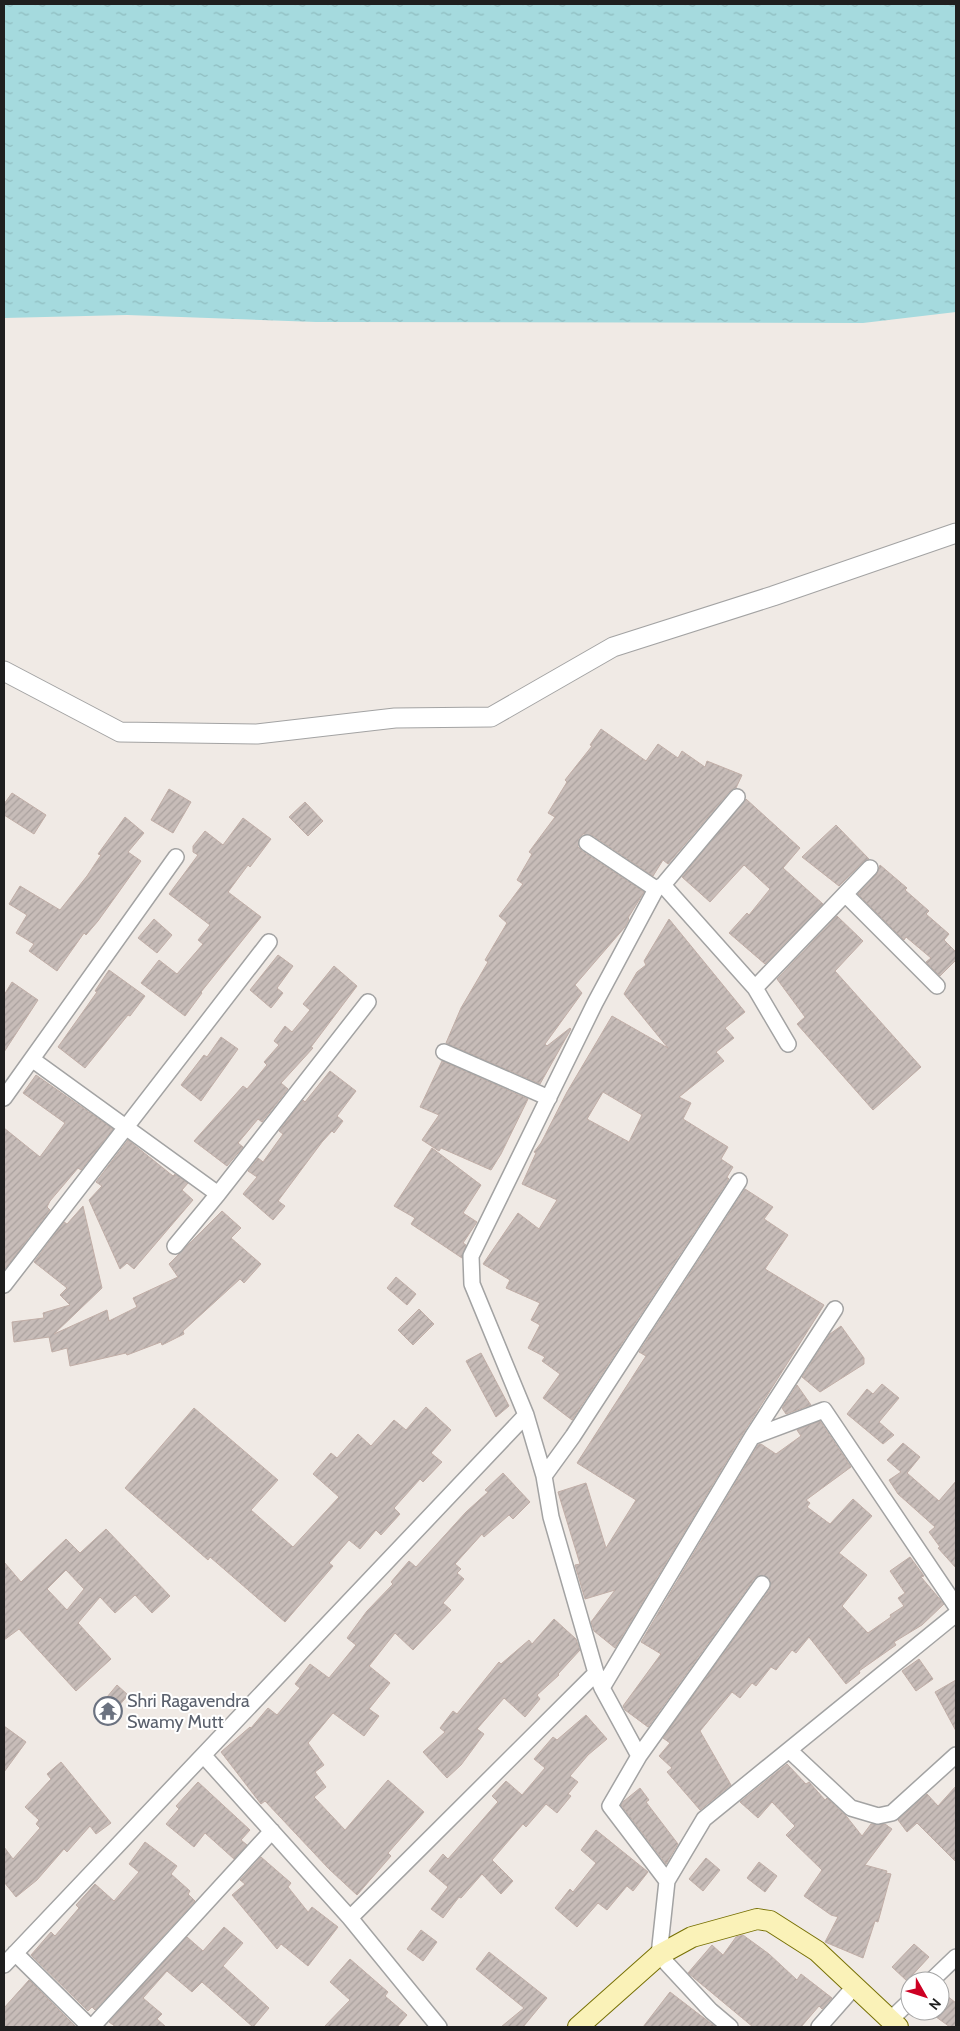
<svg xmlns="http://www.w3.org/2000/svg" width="960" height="2031" font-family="Cabin,sans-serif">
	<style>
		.water { fill: url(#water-ripples) }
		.building { fill: url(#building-hatch); stroke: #c1aea7; fill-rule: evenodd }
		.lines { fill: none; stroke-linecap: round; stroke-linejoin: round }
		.minor-casing { stroke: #a3a3a3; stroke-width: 18 }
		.tertiary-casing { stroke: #a3a3a3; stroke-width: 21 }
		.secondary-casing { stroke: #777004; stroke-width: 22 }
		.minor { stroke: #fff; stroke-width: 15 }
		.tertiary { stroke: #fff; stroke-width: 19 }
		.secondary { stroke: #faf2b8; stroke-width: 20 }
		.labels { text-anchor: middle; stroke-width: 4; stroke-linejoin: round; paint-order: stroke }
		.worship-label { font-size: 18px; fill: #5b616d; stroke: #fff; text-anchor: start }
	</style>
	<defs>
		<pattern id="water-ripples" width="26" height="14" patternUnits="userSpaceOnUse" patternTransform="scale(1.25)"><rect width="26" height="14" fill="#a5dade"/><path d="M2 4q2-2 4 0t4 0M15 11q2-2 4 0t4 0" fill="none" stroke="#8ebbbe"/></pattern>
		<pattern id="building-hatch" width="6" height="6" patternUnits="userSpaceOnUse" patternTransform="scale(1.25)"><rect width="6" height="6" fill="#c7bcb8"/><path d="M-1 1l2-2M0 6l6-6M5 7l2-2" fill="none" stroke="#aaa19e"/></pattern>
	</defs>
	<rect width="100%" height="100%" fill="#f0eae5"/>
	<path class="water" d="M 4,4 L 956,4 L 956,312 L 863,323 L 316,322 L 127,315 L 4,318 Z"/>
	<path class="building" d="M 601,729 L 646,761 L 658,744 L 678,758 L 682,751 L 705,767 L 707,761 L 742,775 L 736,788 L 730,791 L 668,864 L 663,860 L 653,876 L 592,835 L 583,834 L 579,838 L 578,847 L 582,851 L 644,892 L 628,918 L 629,919 L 625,927 L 575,985 L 582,993 L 545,1044 L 547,1046 L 570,1028 L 571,1029 L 540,1084 L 446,1043 L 461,1008 L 488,962 L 485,960 L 507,923 L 499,916 L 523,884 L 517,880 L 532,854 L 529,852 L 555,817 L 548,813 L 567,782 L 565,780 L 592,746 L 590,745 Z
		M 169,789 L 191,802 L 173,833 L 151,820 Z
		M 12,793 L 46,815 L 34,834 L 4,815 L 4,804 Z
		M 746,799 L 800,848 L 783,868 L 823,904 L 765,964 L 729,933 L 747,913 L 749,915 L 770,889 L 744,865 L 710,902 L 682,877 Z
		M 305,802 L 323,821 L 308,836 L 289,817 Z
		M 125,817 L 144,833 L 128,852 L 141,861 L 98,921 L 86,935 L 84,933 L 57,971 L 29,951 L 34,944 L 16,933 L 27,915 L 9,904 L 20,886 L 60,910 L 87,876 L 101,855 L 98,854 Z
		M 243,818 L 271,839 L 250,867 L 248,865 L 228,892 L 261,917 L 201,992 L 202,993 L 185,1016 L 141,983 L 159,960 L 177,974 L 203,944 L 198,940 L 210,925 L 169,894 L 198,855 L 193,852 L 193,846 L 205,831 L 223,845 Z
		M 836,825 L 869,859 L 863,862 L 839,886 L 802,857 Z
		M 880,865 L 907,888 L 905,890 L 929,911 L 926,914 L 949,934 L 944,940 L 956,952 L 956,960 L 940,976 L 926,962 L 931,958 L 906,937 L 904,940 L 858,894 L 877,874 Z
		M 837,916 L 863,941 L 835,971 L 921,1067 L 873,1110 L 797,1024 L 805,1017 L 777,979 Z
		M 154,919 L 172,935 L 157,953 L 138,938 Z
		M 669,919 L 745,1012 L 725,1028 L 734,1038 L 716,1052 L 724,1061 L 679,1097 L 691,1103 L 683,1119 L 728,1147 L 721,1159 L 733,1167 L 727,1177 L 729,1179 L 572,1420 L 543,1398 L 560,1374 L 542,1361 L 545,1357 L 528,1348 L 540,1325 L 531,1320 L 540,1303 L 506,1288 L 510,1280 L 483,1264 L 518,1213 L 539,1229 L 557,1200 L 522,1184 L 536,1153 L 534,1152 L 541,1143 L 567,1092 L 612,1016 L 668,1048 L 624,994 L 637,972 L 646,965 L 644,961 ZM 603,1092 L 642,1115 L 629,1142 L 587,1119 Z
		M 278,955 L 293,966 L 277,988 L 283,993 L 271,1008 L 250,990 Z
		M 334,966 L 357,986 L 311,1047 L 313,1048 L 281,1083 L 288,1089 L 262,1122 L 258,1119 L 238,1143 L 243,1147 L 227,1166 L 194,1141 L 243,1086 L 247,1089 L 267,1065 L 264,1062 L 279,1045 L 274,1041 L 285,1026 L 292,1032 L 310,1010 L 303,1004 Z
		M 109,970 L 145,996 L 130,1016 L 128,1015 L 85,1068 L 58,1047 L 97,992 L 95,991 Z
		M 12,982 L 38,1000 L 4,1052 L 4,995 Z
		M 221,1037 L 238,1049 L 201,1101 L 181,1085 L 204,1055 L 207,1057 Z
		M 442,1061 L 528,1099 L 501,1154 L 491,1170 L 441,1148 L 439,1151 L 422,1140 L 439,1115 L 420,1107 Z
		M 330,1071 L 356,1091 L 337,1116 L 343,1121 L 334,1133 L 332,1131 L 322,1142 L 278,1201 L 285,1206 L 273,1220 L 243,1194 L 257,1177 L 248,1171 L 258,1158 L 263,1162 L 283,1134 L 279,1131 L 303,1100 L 305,1102 Z
		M 36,1075 L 113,1129 L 81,1170 L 78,1168 L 50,1201 L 47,1207 L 50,1210 L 4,1270 L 4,1128 L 40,1157 L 65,1123 L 23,1093 Z
		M 128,1140 L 173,1176 L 175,1174 L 188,1183 L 182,1190 L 193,1200 L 134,1269 L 127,1263 L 120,1269 L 89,1200 L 102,1186 L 96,1182 Z
		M 432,1148 L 481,1185 L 463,1213 L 477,1222 L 463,1243 L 466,1245 L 462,1258 L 411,1224 L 415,1218 L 394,1206 Z
		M 745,1189 L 773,1207 L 764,1219 L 788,1235 L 765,1269 L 824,1305 L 744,1432 L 615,1648 L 594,1631 L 591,1622 L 615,1590 L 585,1599 L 575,1565 L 580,1564 L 558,1492 L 586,1483 L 606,1548 L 636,1500 L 577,1463 L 646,1356 L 639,1352 Z
		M 83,1206 L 102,1288 L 54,1334 L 107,1310 L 109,1321 L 137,1307 L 133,1298 L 178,1277 L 169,1264 L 222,1211 L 241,1228 L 231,1238 L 261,1264 L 244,1283 L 240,1279 L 183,1331 L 184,1334 L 162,1345 L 161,1342 L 127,1355 L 126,1353 L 70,1366 L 67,1348 L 52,1352 L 49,1337 L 14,1342 L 12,1322 L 44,1318 L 43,1313 L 70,1305 L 60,1295 L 67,1288 L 34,1262 L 64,1222 L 67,1224 Z
		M 396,1277 L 416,1294 L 407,1305 L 387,1288 Z
		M 419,1309 L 434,1324 L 413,1345 L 398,1330 Z
		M 841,1326 L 864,1358 L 864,1364 L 820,1392 L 802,1377 L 830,1334 Z
		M 481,1353 L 509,1406 L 496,1417 L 466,1361 Z
		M 882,1384 L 899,1398 L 879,1422 L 894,1435 L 883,1444 L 847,1414 L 867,1389 L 873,1394 Z
		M 797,1385 L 811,1405 L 786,1414 L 782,1408 Z
		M 426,1407 L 451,1430 L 431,1453 L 442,1462 L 423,1482 L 420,1479 L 394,1508 L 400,1514 L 381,1535 L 376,1530 L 360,1549 L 349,1540 L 329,1563 L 333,1566 L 285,1622 L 210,1557 L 208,1560 L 125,1488 L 194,1408 L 278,1480 L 251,1510 L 293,1547 L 339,1497 L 313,1474 L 331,1453 L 337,1458 L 358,1434 L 371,1446 L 394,1420 L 406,1430 Z
		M 820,1421 L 851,1467 L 806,1500 L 810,1503 L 807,1507 L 830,1524 L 853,1499 L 872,1516 L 839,1553 L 867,1575 L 842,1606 L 868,1633 L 891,1617 L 890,1615 L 904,1606 L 898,1598 L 905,1593 L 890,1571 L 910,1557 L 924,1576 L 921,1577 L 944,1604 L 922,1625 L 894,1642 L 896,1645 L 859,1671 L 860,1673 L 846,1684 L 809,1637 L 796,1653 L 792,1650 L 776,1670 L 771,1667 L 756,1686 L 752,1683 L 740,1698 L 732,1692 L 700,1731 L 731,1785 L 700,1810 L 667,1772 L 672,1768 L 659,1756 L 670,1743 L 663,1738 L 770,1589 L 770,1580 L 762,1575 L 754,1579 L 648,1727 L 625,1710 L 623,1706 L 661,1654 L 641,1642 L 758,1445 L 761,1444 L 776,1454 L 801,1436 L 797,1430 Z
		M 903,1443 L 920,1457 L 907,1473 L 939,1501 L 956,1481 L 956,1568 L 938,1548 L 940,1547 L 929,1532 L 935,1527 L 898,1494 L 889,1480 L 901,1472 L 887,1460 Z
		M 503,1473 L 530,1502 L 513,1519 L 509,1515 L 484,1537 L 482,1534 L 455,1564 L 461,1569 L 457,1573 L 464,1579 L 443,1603 L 451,1610 L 413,1650 L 395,1633 L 369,1666 L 390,1683 L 369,1709 L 379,1716 L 364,1736 L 333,1713 L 308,1743 L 324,1765 L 315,1772 L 326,1787 L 314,1797 L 345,1830 L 388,1780 L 424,1812 L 388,1853 L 391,1856 L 357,1895 L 329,1869 L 265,1801 L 261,1804 L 221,1752 L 250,1727 L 251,1728 L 268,1708 L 277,1715 L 300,1688 L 295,1684 L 310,1664 L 329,1678 L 356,1645 L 347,1638 L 367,1611 L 393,1584 L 391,1582 L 409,1561 L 416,1567 L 466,1512 L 488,1492 L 485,1490 Z
		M 106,1529 L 170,1596 L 152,1613 L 135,1595 L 115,1613 L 100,1597 L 78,1623 L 111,1659 L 76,1691 L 19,1629 L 4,1640 L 4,1562 L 21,1582 L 66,1539 L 80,1553 ZM 66,1570 L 84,1589 L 67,1610 L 47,1589 Z
		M 554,1619 L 576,1639 L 580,1650 L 558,1674 L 559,1675 L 537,1695 L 540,1699 L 525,1717 L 504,1698 L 477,1729 L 484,1734 L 461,1765 L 447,1778 L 423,1752 L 445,1732 L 440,1728 L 453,1711 L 457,1714 L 499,1662 L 501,1664 L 529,1640 L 532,1644 Z
		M 919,1659 L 933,1679 L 916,1691 L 902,1671 Z
		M 956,1680 L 956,1731 L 935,1692 Z
		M 117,1685 L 128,1695 L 113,1713 L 102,1703 Z
		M 586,1715 L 607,1739 L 588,1755 L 570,1776 L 578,1782 L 568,1794 L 571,1796 L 557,1813 L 546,1804 L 526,1827 L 523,1824 L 492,1860 L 513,1881 L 501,1894 L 482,1874 L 461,1898 L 459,1897 L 443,1918 L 431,1909 L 448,1887 L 429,1871 L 443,1854 L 448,1859 L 498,1802 L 492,1796 L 506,1781 L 522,1795 L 545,1768 L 534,1759 L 553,1737 L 557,1740 Z
		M 4,1726 L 26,1742 L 4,1772 Z
		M 61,1762 L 111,1823 L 96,1834 L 90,1826 L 67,1852 L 64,1849 L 37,1880 L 16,1897 L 4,1882 L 4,1847 L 13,1859 L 40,1828 L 36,1824 L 39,1820 L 25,1807 L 51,1779 L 47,1774 Z
		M 787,1764 L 806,1784 L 809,1782 L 825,1800 L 827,1798 L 847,1817 L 862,1836 L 871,1824 L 885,1824 L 892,1829 L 865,1865 L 887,1871 L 886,1873 L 891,1874 L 878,1922 L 875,1921 L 863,1958 L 825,1942 L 838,1917 L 831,1915 L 804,1896 L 822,1870 L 786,1835 L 795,1826 L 772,1802 L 758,1818 L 740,1802 Z
		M 198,1782 L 250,1830 L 241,1840 L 247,1845 L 234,1859 L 205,1833 L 194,1847 L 166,1824 L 179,1809 L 176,1806 Z
		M 956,1786 L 956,1862 L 917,1823 L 907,1832 L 898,1820 L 927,1794 L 938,1806 Z
		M 640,1788 L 649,1800 L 646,1802 L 678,1844 L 666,1864 L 621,1805 L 624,1801 Z
		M 596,1830 L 648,1872 L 633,1891 L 627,1886 L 607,1910 L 598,1903 L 577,1927 L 555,1908 L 570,1889 L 573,1892 L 596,1863 L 581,1850 Z
		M 145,1842 L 177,1866 L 171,1874 L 190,1891 L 188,1894 L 195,1901 L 95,2010 L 92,2007 L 88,2011 L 31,1955 L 51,1932 L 55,1936 L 79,1908 L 76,1905 L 95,1884 L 114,1901 L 139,1872 L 129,1864 Z
		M 261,1857 L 291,1883 L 288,1887 L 308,1912 L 312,1907 L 338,1927 L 308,1966 L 281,1944 L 277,1949 L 232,1895 L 245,1884 L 240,1880 Z
		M 706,1858 L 720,1870 L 703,1891 L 689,1879 Z
		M 759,1862 L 777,1876 L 765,1892 L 747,1878 Z
		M 224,1927 L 243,1943 L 223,1966 L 269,2008 L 253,2027 L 202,1982 L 192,1992 L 167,1971 L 143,1998 L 162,2014 L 157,2019 L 166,2027 L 116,2027 L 109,2022 L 187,1937 L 203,1951 Z
		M 421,1930 L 437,1942 L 423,1961 L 407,1949 Z
		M 743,1935 L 769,1954 L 797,1980 L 801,1974 L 832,1998 L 822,2009 L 819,2006 L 801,2027 L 753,2027 L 688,1973 L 712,1945 L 723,1955 L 736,1937 Z
		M 914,1944 L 929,1957 L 907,1981 L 892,1967 Z
		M 489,1952 L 547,1998 L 523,2027 L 501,2027 L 524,2008 L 476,1969 Z
		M 350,1959 L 388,1992 L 385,1996 L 407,2015 L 397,2027 L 324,2027 L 350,2000 L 330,1982 Z
		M 29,1980 L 75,2026 L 74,2027 L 4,2027 L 4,2008 Z
		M 670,1992 L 713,2025 L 716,2027 L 643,2027 Z
		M 946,1995 L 956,2003 L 956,2027 L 950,2027 L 932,2014 L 934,2011 L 940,2011 L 940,2003 Z"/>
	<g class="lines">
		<defs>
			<path id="minor" d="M 587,843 L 656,889
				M 663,885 L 755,988 L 870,868
				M 845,894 L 937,986
				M 755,988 L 788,1044
				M 444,1052 L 549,1098
				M 33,1060 L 218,1194
				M 4,1098 L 176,857
				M 175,1246 L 218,1194 L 368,1002
				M 4,1285 L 269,942
				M 752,1437 L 824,1410 L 956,1606
				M 544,1476 L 573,1436 L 739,1181
				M 602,1688 L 752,1437 L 835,1309
				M 789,1750 L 851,1808 L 878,1816 L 892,1813 L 956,1755
				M 204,1756 L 350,1918 L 439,2027
				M 639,1756 L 762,1584
				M 667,1881 L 704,1819 L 956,1614
				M 350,1918 L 596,1673
				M 15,1953 L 90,2027
				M 4,1965 L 526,1415
				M 931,1981 L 956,1957
				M 890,2020 L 910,2001
				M 92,2027 L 272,1831
				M 730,2027 L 711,2011 L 659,1955 L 667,1881 L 610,1806 L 639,1756 L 602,1688 L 596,1673 L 551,1517 L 544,1476 L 526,1415 L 472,1284 L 471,1256 L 595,1003 L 656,889 L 663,885 L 737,797
				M 819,2027 L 855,1986"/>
			<path id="tertiary" d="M 4,671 L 120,732 L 257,734 L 395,718 L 491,717 L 613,647 L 773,596 L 956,533"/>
			<path id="secondary" d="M 578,2027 L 659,1955 L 692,1937 L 757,1919 L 770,1921 L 817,1951 L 898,2027"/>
		</defs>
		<use href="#minor" class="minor-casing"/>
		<use href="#tertiary" class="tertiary-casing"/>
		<use href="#secondary" class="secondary-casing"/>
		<use href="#minor" class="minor"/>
		<use href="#tertiary" class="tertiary"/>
		<use href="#secondary" class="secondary"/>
	</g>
	<defs>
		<symbol id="temple-ring" viewBox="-11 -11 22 22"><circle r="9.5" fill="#fff" stroke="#6b7280" stroke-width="1.5"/><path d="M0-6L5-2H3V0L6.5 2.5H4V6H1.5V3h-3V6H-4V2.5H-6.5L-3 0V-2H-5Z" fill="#6b7280"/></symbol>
	</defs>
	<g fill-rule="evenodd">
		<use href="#temple-ring" x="92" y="1695" width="32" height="32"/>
	</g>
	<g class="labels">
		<g class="worship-label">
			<text x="127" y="1707">Shri Ragavendra<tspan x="127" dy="21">Swamy Mutt</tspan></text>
		</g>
	</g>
	<rect width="960" height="2031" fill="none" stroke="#1f1f1f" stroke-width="10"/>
	<g transform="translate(925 1996) rotate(129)"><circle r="24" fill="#ffffff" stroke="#a5a5a5"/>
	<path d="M0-4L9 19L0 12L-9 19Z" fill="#cd0023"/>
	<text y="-8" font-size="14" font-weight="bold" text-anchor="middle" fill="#1f1f1f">N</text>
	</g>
</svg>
